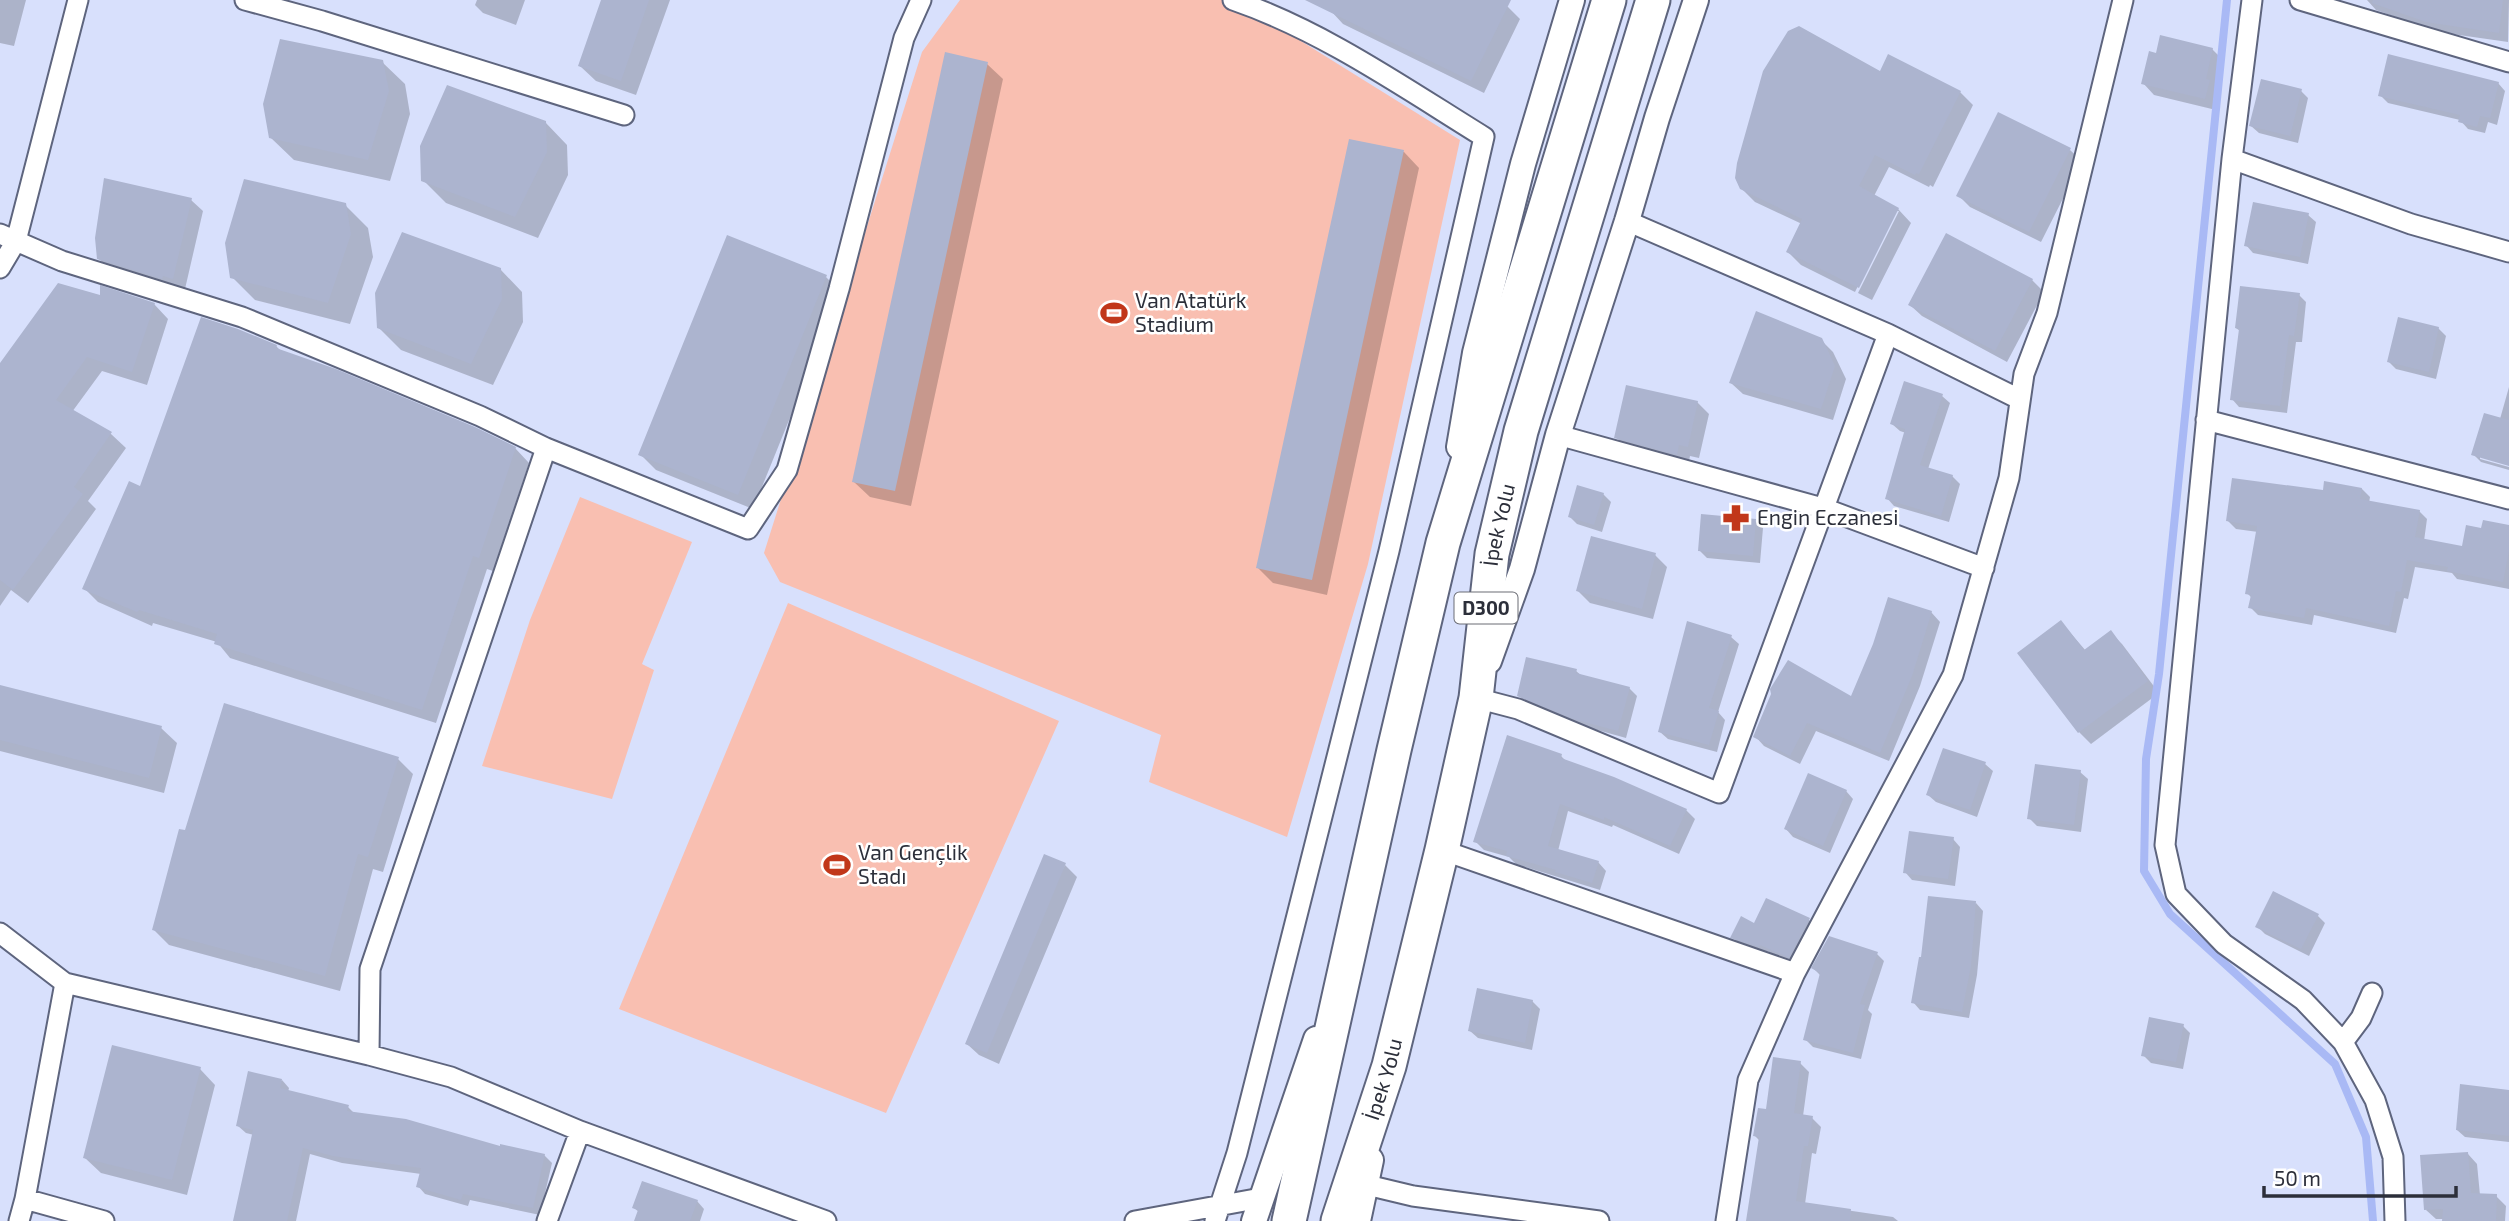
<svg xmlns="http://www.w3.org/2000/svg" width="2509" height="1221" font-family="'Exo 2',sans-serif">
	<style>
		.green { fill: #f9bfb1 }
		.shadow { fill: #0003 }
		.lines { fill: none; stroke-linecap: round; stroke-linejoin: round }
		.stream { stroke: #a9b9f5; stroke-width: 8 }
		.building { fill: #acb4cf }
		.minor-casing { stroke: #5e657e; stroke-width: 23 }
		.tertiary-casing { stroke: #5e657e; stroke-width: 28 }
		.trunk-casing { stroke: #5e657e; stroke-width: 37 }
		.minor { stroke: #fff; stroke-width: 19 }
		.tertiary { stroke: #fff; stroke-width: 24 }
		.trunk { stroke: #fff; stroke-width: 33 }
		.labels { text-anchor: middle; stroke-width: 5; stroke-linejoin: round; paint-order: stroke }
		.shield { fill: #fff; stroke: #6b6d75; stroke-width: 2 }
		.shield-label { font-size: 19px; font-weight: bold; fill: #2c2f3a }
		.poi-label { font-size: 21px; fill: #2c2f3a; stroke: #fff; text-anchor: start }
		.street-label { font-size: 21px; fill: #2c2f3a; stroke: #fff }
	</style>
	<rect width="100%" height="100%" fill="#d8e0fc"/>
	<path class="green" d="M 960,0 L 1235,0 L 1460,140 L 1368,564 L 1287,837 L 1149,782 L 1161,735 L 780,582 L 764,553 L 922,52 Z
		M 580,497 L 692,542 L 642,664 L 654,670 L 612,799 L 482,766 L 530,620 Z
		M 788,603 L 1059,721 L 886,1113 L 619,1009 Z"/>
	<path class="shadow" d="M 0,0 L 26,0 L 14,46 L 0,43 Z
		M 477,0 L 525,0 L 516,25 L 483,13 L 475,5 Z
		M 603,0 L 670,0 L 636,95 L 596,81 L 580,66 Z
		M 1336,0 L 1494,0 L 1508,7 L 1520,19 L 1484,93 L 1343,24 L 1331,11 Z
		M 2367,0 L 2509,0 L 2508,42 L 2438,32 L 2376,10 Z
		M 2212,49 L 2224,61 L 2217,90 L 2220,93 L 2216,110 L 2154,95 L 2143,83 L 2157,55 Z
		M 382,62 L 405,84 L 410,114 L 390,181 L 294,160 L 271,138 Z
		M 987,64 L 1003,79 L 911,506 L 870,497 L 854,482 Z
		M 1881,73 L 1960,92 L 1973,105 L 1933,187 L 1930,185 L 1929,187 L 1889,167 L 1874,196 L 1898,209 L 1911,223 L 1872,300 L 1858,293 L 1899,211 L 1895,211 L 1855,292 L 1801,265 L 1788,252 L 1802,224 L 1755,202 L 1741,188 Z
		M 2498,83 L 2505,91 L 2497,125 L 2488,122 L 2485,133 L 2468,129 L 2460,120 L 2388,103 L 2380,95 Z
		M 2301,91 L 2308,98 L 2298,143 L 2259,133 L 2251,126 Z
		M 545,122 L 567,145 L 568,175 L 538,238 L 446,203 L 423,180 Z
		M 1350,141 L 1404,152 L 1419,168 L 1327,595 L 1273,583 L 1258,568 Z
		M 2070,150 L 2082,161 L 2041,242 L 1970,207 L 1958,195 Z
		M 191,200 L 203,211 L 185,289 L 110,270 L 98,258 Z
		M 345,205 L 368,228 L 373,257 L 350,324 L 255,300 L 232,277 Z
		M 2308,215 L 2316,222 L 2308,264 L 2253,253 L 2246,245 Z
		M 1947,235 L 2032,280 L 2044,292 L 2007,362 L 1922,316 L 1910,305 Z
		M 500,269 L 522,292 L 523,322 L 493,385 L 401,350 L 378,327 Z
		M 826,277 L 841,292 L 753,509 L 656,470 L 640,454 Z
		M 2299,295 L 2306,302 L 2302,342 L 2296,342 L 2287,413 L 2239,407 L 2232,399 L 2240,331 L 2236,328 Z
		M 102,297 L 154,304 L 168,319 L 147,385 L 102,371 L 72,412 L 111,434 L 126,448 L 88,501 L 96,509 L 28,603 L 11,590 L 0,606 L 0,366 Z
		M 2438,328 L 2446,336 L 2436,379 L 2396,369 L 2389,362 Z
		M 1821,340 L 1833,352 L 1846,379 L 1833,420 L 1743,394 L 1731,383 Z
		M 276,346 L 281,351 L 515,448 L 529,463 L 493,571 L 487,569 L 436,723 L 230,658 L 217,642 L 153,623 L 152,626 L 98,602 L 84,588 L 141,488 Z
		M 2509,387 L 2509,464 L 2480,455 L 2480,459 L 2509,467 L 2509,470 L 2481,462 L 2473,454 L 2500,419 Z
		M 1942,396 L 1950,403 L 1928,469 L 1952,476 L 1960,484 L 1949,522 L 1894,506 L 1887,498 L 1906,433 L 1900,431 L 1892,424 Z
		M 1697,402 L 1709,414 L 1699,458 L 1690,456 L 1688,466 L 1628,449 L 1616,437 Z
		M 2362,489 L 2370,497 L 2369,503 L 2419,511 L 2427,519 L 2424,541 L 2464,548 L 2482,530 L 2509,527 L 2509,589 L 2457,579 L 2452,573 L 2415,567 L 2408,599 L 2404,598 L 2396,633 L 2314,615 L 2312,625 L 2258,615 L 2250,607 L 2252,598 L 2247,593 L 2258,532 L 2236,529 L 2228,521 L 2324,492 Z
		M 1603,494 L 1611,502 L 1602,532 L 1577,524 L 1570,517 Z
		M 1755,521 L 1763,528 L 1760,563 L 1707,558 L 1700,551 Z
		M 1655,555 L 1667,567 L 1653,619 L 1590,603 L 1578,591 Z
		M 1931,612 L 1940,622 L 1920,686 L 1889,761 L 1816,731 L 1800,764 L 1764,746 L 1755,736 L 1851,699 Z
		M 2061,622 L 2086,651 L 2111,633 L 2122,644 L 2159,693 L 2091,744 L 2079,732 Z
		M 1731,637 L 1739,644 L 1718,712 L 1725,720 L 1717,752 L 1668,739 L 1660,732 Z
		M 1576,671 L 1582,676 L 1629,688 L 1637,696 L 1626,738 L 1583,726 L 1527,703 L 1519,696 Z
		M 0,687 L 161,728 L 177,743 L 164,793 L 0,751 Z
		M 1561,756 L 1567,762 L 1686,810 L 1695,819 L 1679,854 L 1613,825 L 1612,827 L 1568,811 L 1558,851 L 1598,862 L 1606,871 L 1600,890 L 1516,864 L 1509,857 L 1484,850 L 1475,841 Z
		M 398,759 L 413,774 L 383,872 L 373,869 L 340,991 L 169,945 L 154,930 L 186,832 Z
		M 1985,764 L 1993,771 L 1977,817 L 1936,802 L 1928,795 Z
		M 2080,772 L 2088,779 L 2081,832 L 2037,826 L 2029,818 Z
		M 1846,791 L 1853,799 L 1830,853 L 1793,837 L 1786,829 Z
		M 1953,839 L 1960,847 L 1955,886 L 1912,880 L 1905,872 Z
		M 1065,865 L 1077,877 L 999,1064 L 979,1055 L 967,1044 Z
		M 1767,900 L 1809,920 L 1817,927 L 1797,964 L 1767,951 L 1766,954 L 1740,945 L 1733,937 L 1755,925 Z
		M 1976,903 L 1983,911 L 1977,975 L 1969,1018 L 1920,1010 L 1913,1002 L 1921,959 Z
		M 2318,916 L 2325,923 L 2309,956 L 2265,934 L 2258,927 Z
		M 1877,954 L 1884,961 L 1868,1010 L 1872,1014 L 1861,1059 L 1813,1047 L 1805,1039 L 1821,976 L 1813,968 Z
		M 1532,1001 L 1540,1009 L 1532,1050 L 1478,1038 L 1470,1031 Z
		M 2183,1026 L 2190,1033 L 2183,1069 L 2151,1063 L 2143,1055 Z
		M 1800,1063 L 1809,1072 L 1803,1116 L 1812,1118 L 1821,1127 L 1816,1154 L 1812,1153 L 1805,1204 L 1893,1217 L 1898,1221 L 1748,1221 L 1760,1141 L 1755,1136 L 1767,1111 Z
		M 200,1069 L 215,1085 L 187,1195 L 101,1173 L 85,1158 Z
		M 282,1080 L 289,1088 L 288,1092 L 348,1107 L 355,1114 L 501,1148 L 544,1155 L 552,1163 L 540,1215 L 470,1200 L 468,1206 L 425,1194 L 418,1186 L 421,1174 L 342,1163 L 310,1154 L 296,1221 L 239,1221 L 254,1135 L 246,1133 L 238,1126 Z
		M 2509,1091 L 2509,1142 L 2465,1137 L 2457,1130 Z
		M 2468,1154 L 2477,1164 L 2480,1195 L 2496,1196 L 2506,1206 L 2505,1221 L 2444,1221 L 2444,1219 L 2436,1219 L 2426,1210 Z
		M 697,1201 L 704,1209 L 700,1221 L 636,1221 L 639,1212 L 634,1208 Z"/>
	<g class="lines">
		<path class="stream" d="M 2227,0 L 2159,674 L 2146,759 L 2144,871 L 2170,914 L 2335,1064 L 2366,1137 L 2373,1221"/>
	</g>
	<path class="building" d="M 601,0 L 649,0 L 621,81 L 578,66 Z
		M 1305,0 L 1511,0 L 1471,81 Z
		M 2373,0 L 2503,0 L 2499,33 L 2426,22 L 2372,3 Z
		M 1799,26 L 1880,71 L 1888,54 L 1961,91 L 1919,174 L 1916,173 L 1915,175 L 1875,155 L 1859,186 L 1899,208 L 1859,288 L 1786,252 L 1802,219 L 1740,189 L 1735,178 L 1737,163 L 1763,71 L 1788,31 Z
		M 2160,35 L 2213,48 L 2206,79 L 2210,80 L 2205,99 L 2141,84 L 2149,51 L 2156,53 Z
		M 280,39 L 383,60 L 389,91 L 368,160 L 269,138 L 263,104 Z
		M 945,52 L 988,62 L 895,491 L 852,482 Z
		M 2388,54 L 2499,82 L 2490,118 L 2480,116 L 2477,127 L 2458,122 L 2460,115 L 2378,96 Z
		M 2261,79 L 2302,89 L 2290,136 L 2249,126 Z
		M 447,85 L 546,121 L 547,152 L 515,217 L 421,181 L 420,146 Z
		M 1998,112 L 2071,148 L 2029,232 L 1956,196 Z
		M 1349,139 L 1404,150 L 1312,580 L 1256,568 Z
		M 104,178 L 192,198 L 173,279 L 163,276 L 162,279 L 97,259 L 95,238 Z
		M 244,179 L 346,203 L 351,234 L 328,303 L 230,278 L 225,243 Z
		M 2253,202 L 2309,213 L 2300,257 L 2244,246 Z
		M 402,232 L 501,268 L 502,299 L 471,364 L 377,328 L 375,293 Z
		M 1946,233 L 2033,279 L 1995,351 L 1908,305 Z
		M 727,235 L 827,275 L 738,495 L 638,455 Z
		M 58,283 L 100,295 L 100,285 L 155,303 L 132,372 L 87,357 L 56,400 L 112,432 L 74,487 L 83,494 L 13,590 L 0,580 L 0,363 Z
		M 2240,286 L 2300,293 L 2294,336 L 2289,335 L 2280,406 L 2230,400 L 2239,329 L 2235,328 Z
		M 1756,311 L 1822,338 L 1835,366 L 1821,409 L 1729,383 Z
		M 201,317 L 238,329 L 277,345 L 276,348 L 336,369 L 475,427 L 516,447 L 479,558 L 473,556 L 422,710 L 214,644 L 217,634 L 139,610 L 137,612 L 82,589 L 129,481 L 140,486 Z
		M 2398,317 L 2439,327 L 2429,372 L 2387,362 Z
		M 1904,381 L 1943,394 L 1920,465 L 1953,475 L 1941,516 L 1885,499 L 1905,429 L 1890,424 Z
		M 1626,385 L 1698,401 L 1688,447 L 1679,445 L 1677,455 L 1614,438 Z
		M 2484,413 L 2509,420 L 2509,466 L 2471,455 Z
		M 2232,478 L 2323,490 L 2324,481 L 2362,488 L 2360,499 L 2420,510 L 2415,537 L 2462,546 L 2466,525 L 2481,528 L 2483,520 L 2509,525 L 2509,551 L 2503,582 L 2447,571 L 2448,567 L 2407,560 L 2401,592 L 2396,591 L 2389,626 L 2306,608 L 2304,618 L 2248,608 L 2251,595 L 2245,594 L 2257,526 L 2226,521 Z
		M 1577,485 L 1604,493 L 1594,525 L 1568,517 Z
		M 1701,514 L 1756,519 L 1753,556 L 1698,551 Z
		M 1591,536 L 1656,553 L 1642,609 L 1576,591 Z
		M 1888,597 L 1932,611 L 1912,676 L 1880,753 L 1807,723 L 1790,756 L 1753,737 L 1771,694 L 1770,689 L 1788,660 L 1851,696 L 1873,644 Z
		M 2061,620 L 2084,650 L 2111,630 L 2148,681 L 2078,733 L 2017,653 Z
		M 1687,621 L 1732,635 L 1709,708 L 1719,711 L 1709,745 L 1658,732 Z
		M 1526,657 L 1577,669 L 1576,673 L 1630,687 L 1618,731 L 1573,719 L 1517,696 Z
		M 0,685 L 162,726 L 149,778 L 0,740 Z
		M 224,703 L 399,757 L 368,857 L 358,854 L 325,976 L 152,930 L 179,829 L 185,830 Z
		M 1507,735 L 1562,754 L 1561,758 L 1614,777 L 1687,809 L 1670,846 L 1604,817 L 1604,820 L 1560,804 L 1548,846 L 1599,861 L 1592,883 L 1555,872 L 1556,870 L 1506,856 L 1507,851 L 1473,842 Z
		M 1943,748 L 1986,762 L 1970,810 L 1926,795 Z
		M 2035,764 L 2081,770 L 2074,825 L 2027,819 Z
		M 1808,773 L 1847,790 L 1823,846 L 1784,829 Z
		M 1909,831 L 1954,837 L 1948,879 L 1903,873 Z
		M 1044,854 L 1066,863 L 987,1053 L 965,1044 Z
		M 2273,891 L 2319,914 L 2301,949 L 2255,927 Z
		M 1928,896 L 1976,901 L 1971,966 L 1962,1012 L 1911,1003 L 1919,957 L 1921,957 Z
		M 1766,898 L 1810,918 L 1789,958 L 1760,945 L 1759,947 L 1730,938 L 1741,916 L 1754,923 Z
		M 1829,936 L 1878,952 L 1860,1004 L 1865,1005 L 1853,1053 L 1803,1040 L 1820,973 L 1811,968 Z
		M 1477,988 L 1533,1000 L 1525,1043 L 1468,1031 Z
		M 2149,1017 L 2184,1024 L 2176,1062 L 2141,1056 Z
		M 112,1045 L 201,1067 L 172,1180 L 83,1158 Z
		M 1773,1057 L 1801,1061 L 1794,1113 L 1813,1116 L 1808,1146 L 1804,1146 L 1796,1201 L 1851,1209 L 1850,1221 L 1746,1221 L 1759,1137 L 1753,1136 L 1758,1108 L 1766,1109 Z
		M 248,1071 L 282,1079 L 280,1088 L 349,1105 L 347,1111 L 406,1119 L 500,1146 L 500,1144 L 545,1154 L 533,1208 L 463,1194 L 461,1200 L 416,1187 L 421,1168 L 333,1156 L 303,1148 L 287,1221 L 233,1221 L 253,1130 L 236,1126 Z
		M 2460,1084 L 2509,1090 L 2509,1136 L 2456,1130 Z
		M 2468,1152 L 2471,1193 L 2497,1194 L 2496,1221 L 2442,1221 L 2443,1209 L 2424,1210 L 2420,1155 Z
		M 642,1181 L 698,1200 L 690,1221 L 634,1221 L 638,1210 L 632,1208 Z"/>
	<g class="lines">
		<defs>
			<path id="minor" d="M 245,0 L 322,21 L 624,115
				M 2252,0 L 2232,159 L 2165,845 L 2176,894 L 2224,944 L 2303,1000 L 2343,1042 L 2375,1100 L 2393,1157 L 2395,1221
				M 2300,0 L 2509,62
				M 2232,159 L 2411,224 L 2509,252
				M 1627,221 L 1888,334 L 2019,399
				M 0,234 L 62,261 L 242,317 L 480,416 L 546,448 L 748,529 L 787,470 L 839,289 L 904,38 L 921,0
				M 0,268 L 16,241 L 78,0
				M 2206,420 L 2509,499
				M 1558,435 L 1826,509 L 1984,568
				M 1476,698 L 1518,709 L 1719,793 L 1888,334
				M 1442,850 L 1795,973
				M 0,933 L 65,983 L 369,1055 L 451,1077 L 580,1131 L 826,1221
				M 2343,1042 L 2361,1018 L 2372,993
				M 369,1055 L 370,969 L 546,448
				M 1367,1185 L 1413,1196 L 1599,1221
				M 25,1199 L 104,1221
				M 19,1221 L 25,1199 L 65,983
				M 547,1221 L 580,1131
				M 1135,1221 L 1261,1198
				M 1215,1221 L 1237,1153 L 1389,551 L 1484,137 C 1403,87 1323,31 1233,0
				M 1726,1221 L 1748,1080 L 1795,973 L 1953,675 L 2009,478 L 2024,374 L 2047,313 L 2123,0"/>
			<path id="tertiary" d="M 1459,447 L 1475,353 L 1523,164 L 1572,0
				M 1489,661 L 1522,569 L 1558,435 L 1627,221 L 1657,118 L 1696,0
				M 1254,1221 L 1316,1039
				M 1358,1221 L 1371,1160"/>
			<g id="trunk">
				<path d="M 1289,1221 L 1394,750 L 1443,543 L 1609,0"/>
				<path id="s1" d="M 1338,1221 L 1389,1066 L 1442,850 L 1476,698 L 1492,554 L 1521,431 L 1653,0"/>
			</g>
		</defs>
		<use href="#minor" class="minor-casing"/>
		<use href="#tertiary" class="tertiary-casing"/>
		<use href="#trunk" class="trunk-casing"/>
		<use href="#minor" class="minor"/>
		<use href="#tertiary" class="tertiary"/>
		<use href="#trunk" class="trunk"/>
	</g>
	<defs>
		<symbol id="stadium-bare" viewBox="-9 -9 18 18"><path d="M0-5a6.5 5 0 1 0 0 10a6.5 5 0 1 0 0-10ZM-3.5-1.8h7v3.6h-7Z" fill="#c1371a" stroke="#fff" stroke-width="2.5" paint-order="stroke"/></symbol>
		<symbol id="pharmacy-bare" viewBox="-9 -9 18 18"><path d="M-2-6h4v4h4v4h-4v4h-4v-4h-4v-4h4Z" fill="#c1371a" stroke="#fff" stroke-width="2.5" paint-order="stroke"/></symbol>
	</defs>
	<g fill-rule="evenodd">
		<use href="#stadium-bare" x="1095" y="294" width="38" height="38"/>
		<use href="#pharmacy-bare" x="1717" y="499" width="38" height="38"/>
		<use href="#stadium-bare" x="818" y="846" width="38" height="38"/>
	</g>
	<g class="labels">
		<rect class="shield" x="1454.5" y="592.5" width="63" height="31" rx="5"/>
		<g class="shield-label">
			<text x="1486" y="615">D300</text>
		</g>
		<g class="poi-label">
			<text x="1135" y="308">Van Atatürk<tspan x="1135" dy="24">Stadium</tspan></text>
			<text x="1757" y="525">Engin Eczanesi</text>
			<text x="858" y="860">Van Gençlik<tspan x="858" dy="24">Stadı</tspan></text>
		</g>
		<g class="street-label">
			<text dy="7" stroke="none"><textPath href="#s1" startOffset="716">İpek Yolu</textPath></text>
			<text dy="7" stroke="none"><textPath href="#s1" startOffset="149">İpek Yolu</textPath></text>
		</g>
	</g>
	<path d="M2264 1186v10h192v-10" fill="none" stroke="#2c2f3a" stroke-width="3.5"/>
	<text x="2274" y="1186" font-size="21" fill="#2c2f3a" stroke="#ffffff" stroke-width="5" paint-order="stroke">50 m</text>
</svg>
